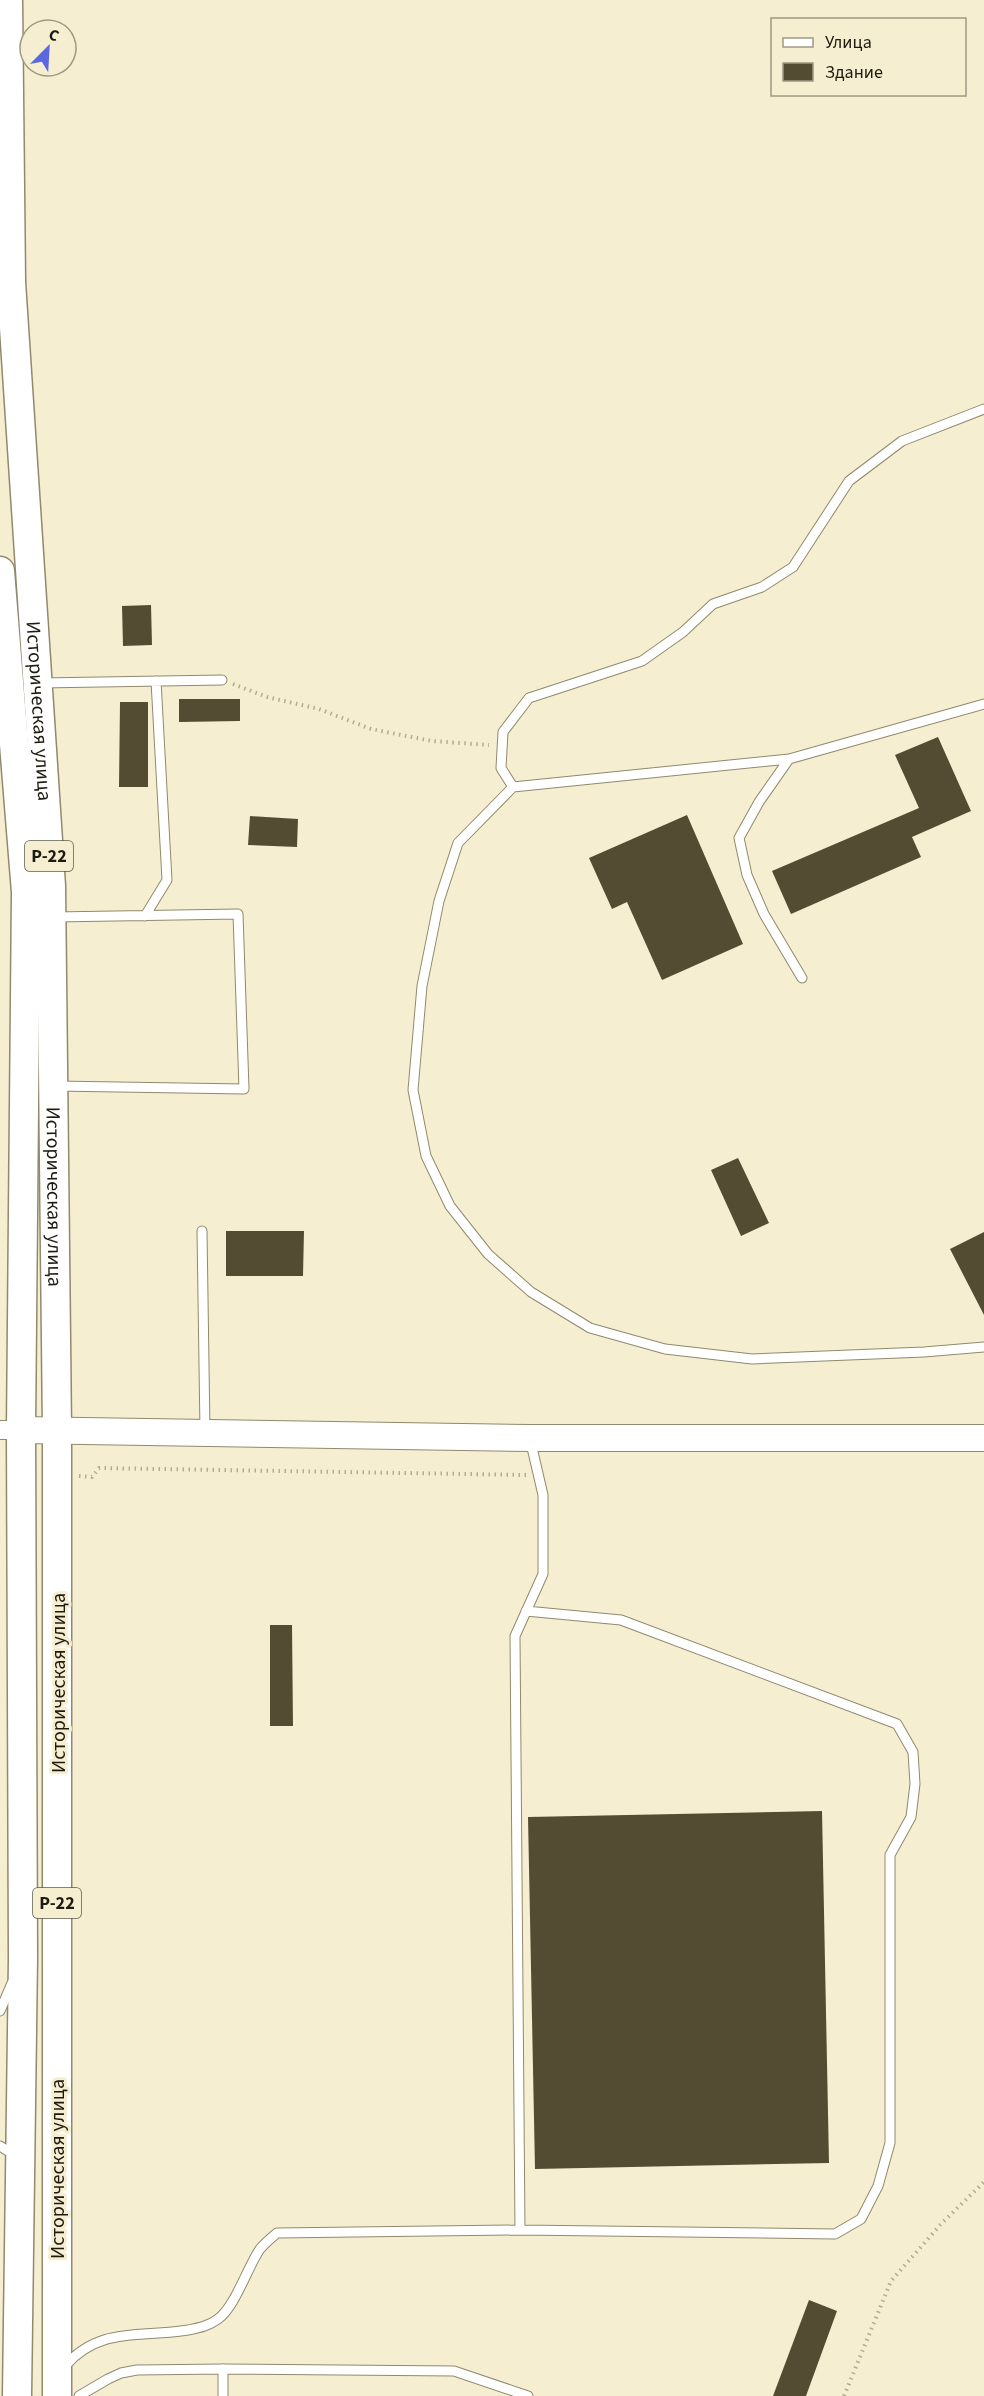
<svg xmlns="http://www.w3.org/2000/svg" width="984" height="2396" font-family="'Source Sans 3',sans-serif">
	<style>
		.building { fill: #534c33 }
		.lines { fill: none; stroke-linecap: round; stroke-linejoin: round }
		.service-casing { stroke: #90896e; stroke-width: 11 }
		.minor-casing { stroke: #90896e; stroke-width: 20 }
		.secondary-casing { stroke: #90896e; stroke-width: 28 }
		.trunk-casing { stroke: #90896e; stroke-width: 31 }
		.path { stroke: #b2ac95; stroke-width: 4; stroke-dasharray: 1.5 4.5; stroke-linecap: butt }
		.service { stroke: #fff; stroke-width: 9 }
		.minor { stroke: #fff; stroke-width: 18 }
		.secondary { stroke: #fff; stroke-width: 26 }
		.trunk { stroke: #fff; stroke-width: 28 }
		.labels { text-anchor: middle; stroke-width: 6; stroke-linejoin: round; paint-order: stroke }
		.shield { fill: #f6eed1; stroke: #5e5a4a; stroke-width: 1.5 }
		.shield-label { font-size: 18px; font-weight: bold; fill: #1d1a10 }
		.street-label { font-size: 20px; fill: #1d1a10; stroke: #f6eed1 }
	</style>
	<rect width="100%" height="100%" fill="#f6eed1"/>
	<path class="building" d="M 151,605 L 152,645 L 123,646 L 122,606 Z
		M 179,699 L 240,699 L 240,721 L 179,722 Z
		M 120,702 L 148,702 L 148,787 L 119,787 Z
		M 938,737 L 971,811 L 912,837 L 921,857 L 791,914 L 772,871 L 919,808 L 895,755 Z
		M 687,815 L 743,944 L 662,980 L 627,902 L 612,909 L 589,858 Z
		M 250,816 L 298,819 L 297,847 L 248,845 Z
		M 738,1158 L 769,1223 L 741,1236 L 711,1170 Z
		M 226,1231 L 304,1231 L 303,1276 L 226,1276 Z
		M 984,1232 L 984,1315 L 950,1249 Z
		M 270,1625 L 292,1625 L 293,1726 L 270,1726 Z
		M 822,1811 L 829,2163 L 535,2169 L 528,1817 Z
		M 809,2300 L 837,2311 L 806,2396 L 773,2396 Z"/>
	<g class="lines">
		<defs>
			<path id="service" d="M 40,683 L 222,680
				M 984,704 L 789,759 L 513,787 L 458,843 L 439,901 L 422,986 L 413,1090 L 426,1156 L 450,1206 L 488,1254 L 531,1292 L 590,1328 L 665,1349 L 752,1359 L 924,1352 L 984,1347
				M 789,759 L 759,802 L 739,838 L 747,875 L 764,914 L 802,978
				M 513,787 L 501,768 L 503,732 L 529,698 L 642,661 L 683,632 L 713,604 L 762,587 L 793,567 L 849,481 L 902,441 L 984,409
				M 145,916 L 167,880 L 156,681
				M 54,917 L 238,914 L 244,1089 L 55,1086
				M 202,1231 L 205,1431
				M 0,2011 L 12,1983
				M 0,2146 L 16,2156
				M 520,2230 L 835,2234 L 861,2219 L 878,2186 L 890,2143 L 890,1855 L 911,1817 L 915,1784 L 913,1752 L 897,1724 L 621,1620 L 526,1611
				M 65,2366 C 100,2326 141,2338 188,2330 C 198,2328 209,2326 218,2319 C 235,2307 247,2268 260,2249 C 265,2243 271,2238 277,2233 L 520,2230 L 515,1636 L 543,1574 L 543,1495 L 530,1439
				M 223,2369 L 223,2396
				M 79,2396 L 108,2379 L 121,2373 L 137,2370 L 223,2369 L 454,2371 L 528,2396"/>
			<path id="minor" d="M 0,1430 L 21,1430"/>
			<path id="secondary" d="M 21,1430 L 530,1438 L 984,1438"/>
			<g id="trunk">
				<path id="s1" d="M 8,0 L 11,282 L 51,886 L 57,1431 L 57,2396"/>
				<path d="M 0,571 L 26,892 L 21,1430 L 23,1958 L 17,2396"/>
			</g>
		</defs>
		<use href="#service" class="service-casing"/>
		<use href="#minor" class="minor-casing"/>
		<use href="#secondary" class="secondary-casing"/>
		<use href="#trunk" class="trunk-casing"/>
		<path class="path" d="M 233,684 L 267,697 L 319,709 L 371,729 L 432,741 L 489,745
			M 79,1476 L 92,1477 L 99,1468 L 526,1475
			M 844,2396 L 891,2281 L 941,2224 L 984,2182"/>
		<use href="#service" class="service"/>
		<use href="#minor" class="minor"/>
		<use href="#secondary" class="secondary"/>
		<use href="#trunk" class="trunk"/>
	</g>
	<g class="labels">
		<g class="shield">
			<rect x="25" y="841" width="48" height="30" rx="4.5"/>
			<rect x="33" y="1888" width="48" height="30" rx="4.5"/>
		</g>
		<g class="shield-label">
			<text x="49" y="862">Р-22</text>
			<text x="57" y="1909">Р-22</text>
		</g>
		<g class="street-label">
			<text dy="7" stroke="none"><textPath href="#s1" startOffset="712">Историческая улица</textPath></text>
			<text dy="7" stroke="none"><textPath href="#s1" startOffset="1198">Историческая улица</textPath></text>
			<text transform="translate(58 1683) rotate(-90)" y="7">Историческая улица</text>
			<text transform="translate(57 2169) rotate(-90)" y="7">Историческая улица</text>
		</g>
	</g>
	<rect x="771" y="18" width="195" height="78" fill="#f6eed1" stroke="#9f9984" stroke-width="1.5"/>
	<rect x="783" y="38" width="30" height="9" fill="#ffffff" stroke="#9f9984" stroke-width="1.5"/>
	<text x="825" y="48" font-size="18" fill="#1d1a10">Улица</text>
	<rect x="783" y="63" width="30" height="18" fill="#534c33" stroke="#9f9984" stroke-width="1.5"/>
	<text x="825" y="78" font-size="18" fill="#1d1a10">Здание</text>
	<g transform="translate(48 48) rotate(24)"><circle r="28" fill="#f6eed1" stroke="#9f9984" stroke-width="1.5"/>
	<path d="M0-4.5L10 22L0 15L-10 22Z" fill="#5b68e0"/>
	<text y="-9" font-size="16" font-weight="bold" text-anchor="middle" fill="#1d1a10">С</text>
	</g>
</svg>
